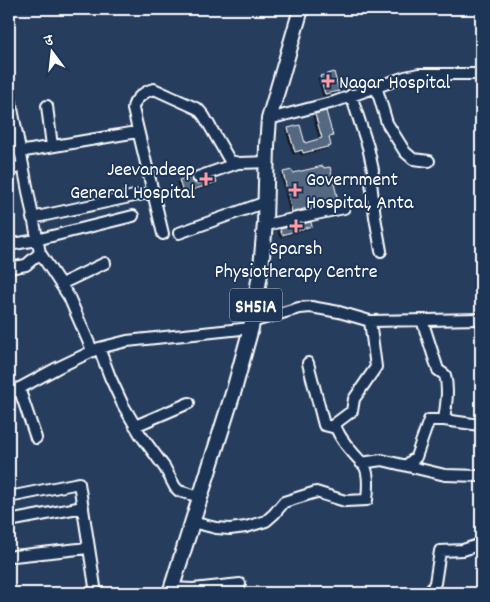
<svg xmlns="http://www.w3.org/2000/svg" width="490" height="602" font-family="Dekko,'Playpen Sans Deva',sans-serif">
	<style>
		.building { fill: #556781; stroke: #fff; filter: url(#shadow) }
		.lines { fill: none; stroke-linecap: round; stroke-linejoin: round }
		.minor-casing { stroke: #fff; stroke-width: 14 }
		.major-casing { stroke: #fff; stroke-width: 18 }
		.minor { stroke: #1d3557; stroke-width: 10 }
		.major { stroke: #1d3557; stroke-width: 14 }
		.poi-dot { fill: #ff9aa2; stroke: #1d3557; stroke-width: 2 }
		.labels { text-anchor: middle; stroke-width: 4; stroke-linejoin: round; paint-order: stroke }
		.shield { fill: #1d3557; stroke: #bbc2cd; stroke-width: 1 }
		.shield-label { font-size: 19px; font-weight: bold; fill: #fff }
		.poi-label { font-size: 20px; fill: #fff; stroke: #1d3557; text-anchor: start }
	</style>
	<defs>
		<filter id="shadow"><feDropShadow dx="-2" dy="2" stdDeviation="0" flood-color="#0009"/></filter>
	</defs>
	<rect width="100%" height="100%" fill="#263d5e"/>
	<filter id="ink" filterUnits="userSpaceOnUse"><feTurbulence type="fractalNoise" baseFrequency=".02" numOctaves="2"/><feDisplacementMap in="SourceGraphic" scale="10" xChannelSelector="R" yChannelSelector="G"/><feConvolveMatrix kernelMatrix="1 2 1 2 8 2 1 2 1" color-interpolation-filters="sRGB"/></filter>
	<g filter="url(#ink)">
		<path class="building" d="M 334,72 L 339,91 L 325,94 L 320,76 Z
			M 326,111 L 333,136 L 329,137 L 331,146 L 303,153 L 302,150 L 295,152 L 288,128 L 300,125 L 305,143 L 322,138 L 315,114 Z
			M 323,166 L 324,168 L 330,167 L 338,200 L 292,212 L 283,172 L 292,170 L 293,173 Z
			M 191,176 L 193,182 L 196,184 L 215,178 L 217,182 L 183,193 L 179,180 Z
			M 311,222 L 312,226 L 282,235 L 280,229 Z"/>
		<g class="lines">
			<defs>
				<path id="minor" d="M 376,86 L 387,123 L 405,152 L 413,159 L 429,161
					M 9,93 L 40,253 L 69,297 L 92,350
					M 351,95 L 368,147 L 373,170 L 371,182 L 375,217 L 381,251
					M 47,106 L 52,146
					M 269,119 L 334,102 L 405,77 L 419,74 L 481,74
					M 19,152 L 137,132
					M 9,170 L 22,166
					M 198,177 L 238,163
					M 32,218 L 153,192
					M 265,225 L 344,208
					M 179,233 L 266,202
					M 163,234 L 133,109 C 133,100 145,91 154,89 L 198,109 L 204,116 L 230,161 L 239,163 L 266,162
					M 9,245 L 36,240 L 133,216
					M 9,268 L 26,265 L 40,253
					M 61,284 L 105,263
					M 422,320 L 438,370 L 445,375 C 449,390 446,405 444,420
					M 252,322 L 299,308 L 311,307 L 339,312 L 370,321 L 481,319
					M 99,348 L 110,377 L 123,405 L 140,434 L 165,468 L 175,487 L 179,491 L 200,497
					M 19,388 L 36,438
					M 9,394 L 57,368 L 99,348 L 127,341 L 251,328
					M 135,426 L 189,403
					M 332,426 L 352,411 L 354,399 L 376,367 L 370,321
					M 361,463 L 382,460 L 445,475 L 481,476
					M 407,465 L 416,457 L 429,420 L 444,420 L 480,425
					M 9,497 L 79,483 L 96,593
					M 9,521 L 83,507
					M 192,522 L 216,528 L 230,529 L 246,527 L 266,521 L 274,514 L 284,502 L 316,492 L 345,501 L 367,500 C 368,490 370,472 363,464 C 353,453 342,442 336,428 L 324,425 L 308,363
					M 14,556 L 88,548
					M 171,588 L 193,589 L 240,584
					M 430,593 L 435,583 L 440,551 L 463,550 L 481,544"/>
				<path id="major" d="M 170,593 L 234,390 L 251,328 L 261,268 L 265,223 L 267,146 L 269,119 L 301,9"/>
			</defs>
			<use href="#minor" class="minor-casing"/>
			<use href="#major" class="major-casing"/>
			<use href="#minor" class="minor"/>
			<use href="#major" class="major"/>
		</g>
	</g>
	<g class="poi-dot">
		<path d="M325.5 73.5h5v5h5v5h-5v5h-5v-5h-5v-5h5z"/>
		<path d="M203.5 171.5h5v5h5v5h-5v5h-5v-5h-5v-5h5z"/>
		<path d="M292.5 182.5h5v5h5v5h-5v5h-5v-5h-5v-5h5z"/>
		<path d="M293.5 218.5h5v5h5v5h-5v5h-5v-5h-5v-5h5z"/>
	</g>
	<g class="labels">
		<rect class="shield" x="230" y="288.5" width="52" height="33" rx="4"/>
		<g class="shield-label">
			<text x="256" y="312">SH51A</text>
		</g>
		<g class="poi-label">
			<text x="339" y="88">Nagar Hospital</text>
			<text x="195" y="175" text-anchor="end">Jeevandeep<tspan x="195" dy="23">General Hospital</tspan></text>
			<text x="306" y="185">Government<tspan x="306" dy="23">Hospital, Anta</tspan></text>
			<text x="296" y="254" text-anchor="middle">Sparsh<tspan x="296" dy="23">Physiotherapy Centre</tspan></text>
		</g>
	</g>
	<rect width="490" height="602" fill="none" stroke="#1d3557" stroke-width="30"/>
	<rect x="15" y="15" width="460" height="572" fill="none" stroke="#fff" stroke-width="2" filter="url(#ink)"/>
	<g transform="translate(52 52) rotate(345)" stroke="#1d3557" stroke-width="4" paint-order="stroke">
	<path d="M0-4L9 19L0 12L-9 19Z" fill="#ffffff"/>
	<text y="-8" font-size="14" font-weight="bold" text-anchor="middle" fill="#ffffff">उ</text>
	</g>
</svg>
